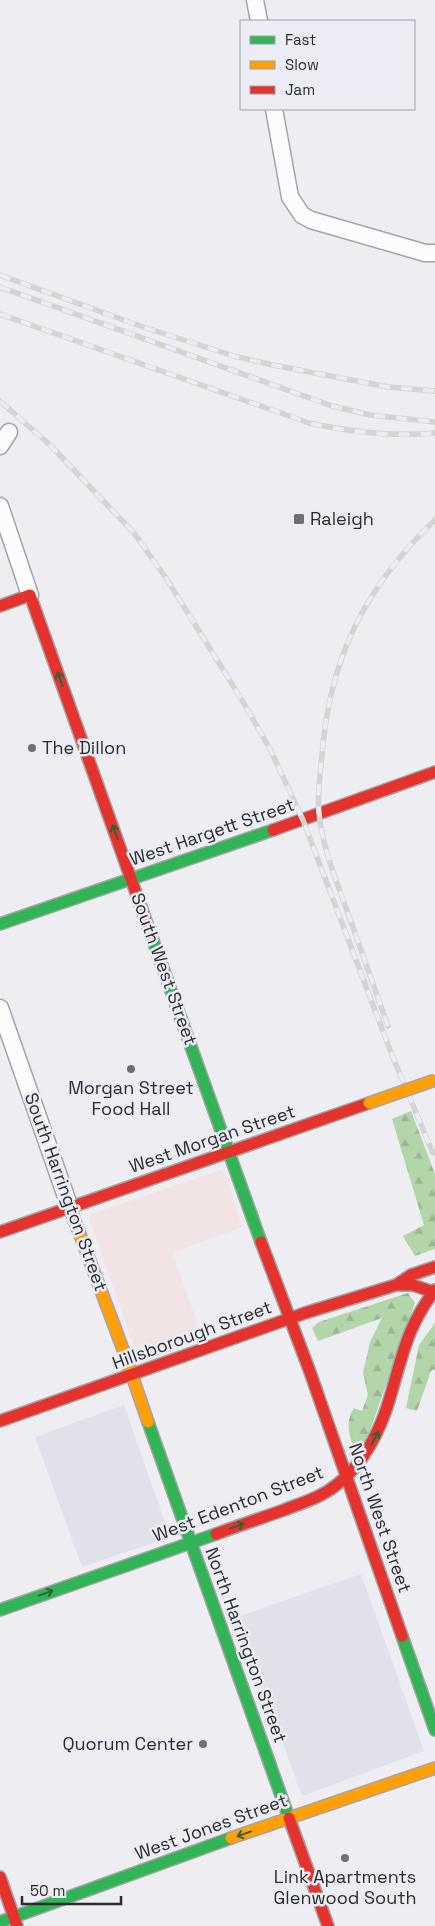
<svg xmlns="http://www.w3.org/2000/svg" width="435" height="1926" font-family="'Space Grotesk',sans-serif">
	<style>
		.built { fill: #e1e1ec }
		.education { fill: #f2e4e4 }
		.forest { fill: url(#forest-firs) }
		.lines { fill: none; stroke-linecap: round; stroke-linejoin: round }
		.street-casing { stroke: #a4a4a8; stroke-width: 19 }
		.fast-casing { stroke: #a4a4a8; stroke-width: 14 }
		.slow-casing { stroke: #a4a4a8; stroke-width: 14 }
		.jam-casing { stroke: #a4a4a8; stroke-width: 14 }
		.street { stroke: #fcfcfd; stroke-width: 16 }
		.fast { stroke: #30b455; stroke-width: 11 }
		.slow { stroke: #ff9f0a; stroke-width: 11 }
		.jam { stroke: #e5322d; stroke-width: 11 }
		.rail-casing { stroke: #d4d4d4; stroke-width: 5.5 }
		.rail { stroke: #ebecf4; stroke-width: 4; stroke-dasharray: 11; stroke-linecap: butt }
		.slow-bridge-casing { stroke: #a4a4a8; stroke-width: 14; stroke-linecap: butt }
		.slow-bridge { stroke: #ff9f0a; stroke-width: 11 }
		.oneway { stroke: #2e623e }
		.poi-dot { fill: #707073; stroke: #ebecf4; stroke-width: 2 }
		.labels { text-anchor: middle; stroke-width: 5; stroke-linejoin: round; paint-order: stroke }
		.poi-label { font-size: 18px; fill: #2c2c2f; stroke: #ebecf4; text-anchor: start }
		.street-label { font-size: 18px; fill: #2c2c2f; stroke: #ebecf4 }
	</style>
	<defs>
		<pattern id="forest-firs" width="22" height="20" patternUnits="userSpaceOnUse" patternTransform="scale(1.25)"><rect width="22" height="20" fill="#b3d5aa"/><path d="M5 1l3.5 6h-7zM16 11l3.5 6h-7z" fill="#9ab793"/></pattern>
	</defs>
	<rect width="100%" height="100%" fill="#ededf2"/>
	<path class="built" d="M 124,1405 L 170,1537 L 82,1567 L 35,1437 Z
		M 361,1574 L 424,1751 L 302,1796 L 237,1617 Z"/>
	<path class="education" d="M 221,1170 L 227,1178 L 242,1227 L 172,1253 L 200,1330 L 144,1349 L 138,1349 L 134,1346 L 89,1218 L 92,1214 Z"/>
	<path class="forest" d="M 411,1111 L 435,1174 L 435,1249 L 415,1256 L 403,1236 L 424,1225 L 392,1119 Z
		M 408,1293 L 415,1303 L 364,1447 L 353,1445 C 348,1433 346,1419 354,1408 L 362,1411 L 368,1395 L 363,1373 L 370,1342 L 382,1318 L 318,1341 L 312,1328 L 319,1322 Z
		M 435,1323 L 435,1369 L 431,1371 L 417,1411 L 406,1408 L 419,1345 Z"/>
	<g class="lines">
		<defs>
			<path id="street" d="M 255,0 L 259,21
				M 274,109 L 290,197 L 302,215 L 311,220 L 425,253 L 435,253
				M 0,446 L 9,432
				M 0,506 L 30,595
				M 0,1008 L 70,1208"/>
			<path id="fast" d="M 0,924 L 273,830
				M 151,935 L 261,1242
				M 148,1422 L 289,1818
				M 0,1610 L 216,1534
				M 402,1636 L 435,1730
				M 0,1922 L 231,1838"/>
			<path id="slow" d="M 70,1208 L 124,1352 L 148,1422
				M 231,1838 L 435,1768"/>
			<path id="jam" d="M 0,606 L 30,595 L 151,935
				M 273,830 L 435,772
				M 0,1232 L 369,1103
				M 261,1242 L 310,1372 L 402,1636
				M 396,1285 L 411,1275 L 435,1267
				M 0,1421 L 305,1313 L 396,1285 L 413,1285 L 433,1292
				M 216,1534 C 238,1526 261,1518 284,1510 C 301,1503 320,1498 335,1486 C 364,1465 382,1427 391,1394 C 403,1353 408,1325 435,1290
				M 289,1818 L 328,1926
				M 0,1877 L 17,1926"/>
		</defs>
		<use href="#street" class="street-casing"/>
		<use href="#fast" class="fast-casing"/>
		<use href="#slow" class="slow-casing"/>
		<use href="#jam" class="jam-casing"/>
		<use href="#street" class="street"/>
		<use href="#fast" class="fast"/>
		<use href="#slow" class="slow"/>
		<use href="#jam" class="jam"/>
		<defs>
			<path id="rail" d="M 0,275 L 143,327 L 234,356 L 273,365 L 388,387 L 435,391
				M 0,287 L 332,406 L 370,415 L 435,422
				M 0,314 L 309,423 C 351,432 393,437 435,433
				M 0,401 L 50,445 L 134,533 L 166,578 L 242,700 L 270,749 L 303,820 L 392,1055 L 433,1153
				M 388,1026 C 374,986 360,947 346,908 C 335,877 322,845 319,813 C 317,794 320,775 322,756 C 329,659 365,587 435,520"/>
		</defs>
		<use href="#rail" class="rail-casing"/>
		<use href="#rail" class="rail"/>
		<defs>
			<path id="slow-bridge" d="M 369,1103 L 435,1080"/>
		</defs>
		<use href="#slow-bridge" class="slow-bridge-casing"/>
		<use href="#slow-bridge" class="slow-bridge"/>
	</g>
	<defs><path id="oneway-shaft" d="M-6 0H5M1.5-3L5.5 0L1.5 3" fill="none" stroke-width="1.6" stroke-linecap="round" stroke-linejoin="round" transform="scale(1.25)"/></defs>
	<g class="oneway">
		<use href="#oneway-shaft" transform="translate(60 679) rotate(-110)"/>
		<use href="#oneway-shaft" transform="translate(115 832) rotate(-110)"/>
		<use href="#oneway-shaft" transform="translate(375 1438) rotate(-61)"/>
		<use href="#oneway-shaft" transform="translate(237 1526) rotate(-20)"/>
		<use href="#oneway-shaft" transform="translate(46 1593) rotate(-20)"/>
		<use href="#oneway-shaft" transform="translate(244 1834) rotate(160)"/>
	</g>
	<g class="poi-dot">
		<rect x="293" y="513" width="12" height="12" rx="2.5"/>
		<circle cx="32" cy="748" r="5"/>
		<circle cx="131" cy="1069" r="5"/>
		<circle cx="203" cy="1744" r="5"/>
		<circle cx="345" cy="1858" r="5"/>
	</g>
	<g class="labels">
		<g class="poi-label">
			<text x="310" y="525">Raleigh</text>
			<text x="42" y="754">The Dillon</text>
			<text x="131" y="1094" text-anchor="middle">Morgan Street<tspan x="131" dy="21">Food Hall</tspan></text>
			<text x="193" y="1750" text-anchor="end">Quorum Center</text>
			<text x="345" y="1883" text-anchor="middle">Link Apartments<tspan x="345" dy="21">Glenwood South</tspan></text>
		</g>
		<g class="street-label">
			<text transform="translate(212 832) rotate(-19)" y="6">West Hargett Street</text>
			<text transform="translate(164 969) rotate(70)" y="6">South West Street</text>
			<text transform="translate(212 1139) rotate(-19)" y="6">West Morgan Street</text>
			<text transform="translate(66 1192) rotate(70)" y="6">South Harrington Street</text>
			<text transform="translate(192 1335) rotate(-20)" y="6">Hillsborough Street</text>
			<text transform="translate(238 1504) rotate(-21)" y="6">West Edenton Street</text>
			<text transform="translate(380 1518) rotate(71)" y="6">North West Street</text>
			<text transform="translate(246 1645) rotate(70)" y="6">North Harrington Street</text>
			<text transform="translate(211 1827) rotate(-20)" y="6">West Jones Street</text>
		</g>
	</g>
	<rect x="240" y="20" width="175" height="90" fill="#ebecf4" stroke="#9f9fa5"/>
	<rect x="250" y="36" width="25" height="8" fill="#30b455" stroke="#9f9fa5"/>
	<text x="285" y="45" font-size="15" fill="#2c2c2f">Fast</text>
	<rect x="250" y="61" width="25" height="8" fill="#ff9f0a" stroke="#9f9fa5"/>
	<text x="285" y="70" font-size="15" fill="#2c2c2f">Slow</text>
	<rect x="250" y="86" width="25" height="8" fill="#e5322d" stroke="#9f9fa5"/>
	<text x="285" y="95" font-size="15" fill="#2c2c2f">Jam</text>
	<path d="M22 1896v8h99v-8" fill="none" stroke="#2c2c2f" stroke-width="2.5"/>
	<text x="30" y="1896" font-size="15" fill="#2c2c2f" stroke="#ebecf4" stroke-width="4" paint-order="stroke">50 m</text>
</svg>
